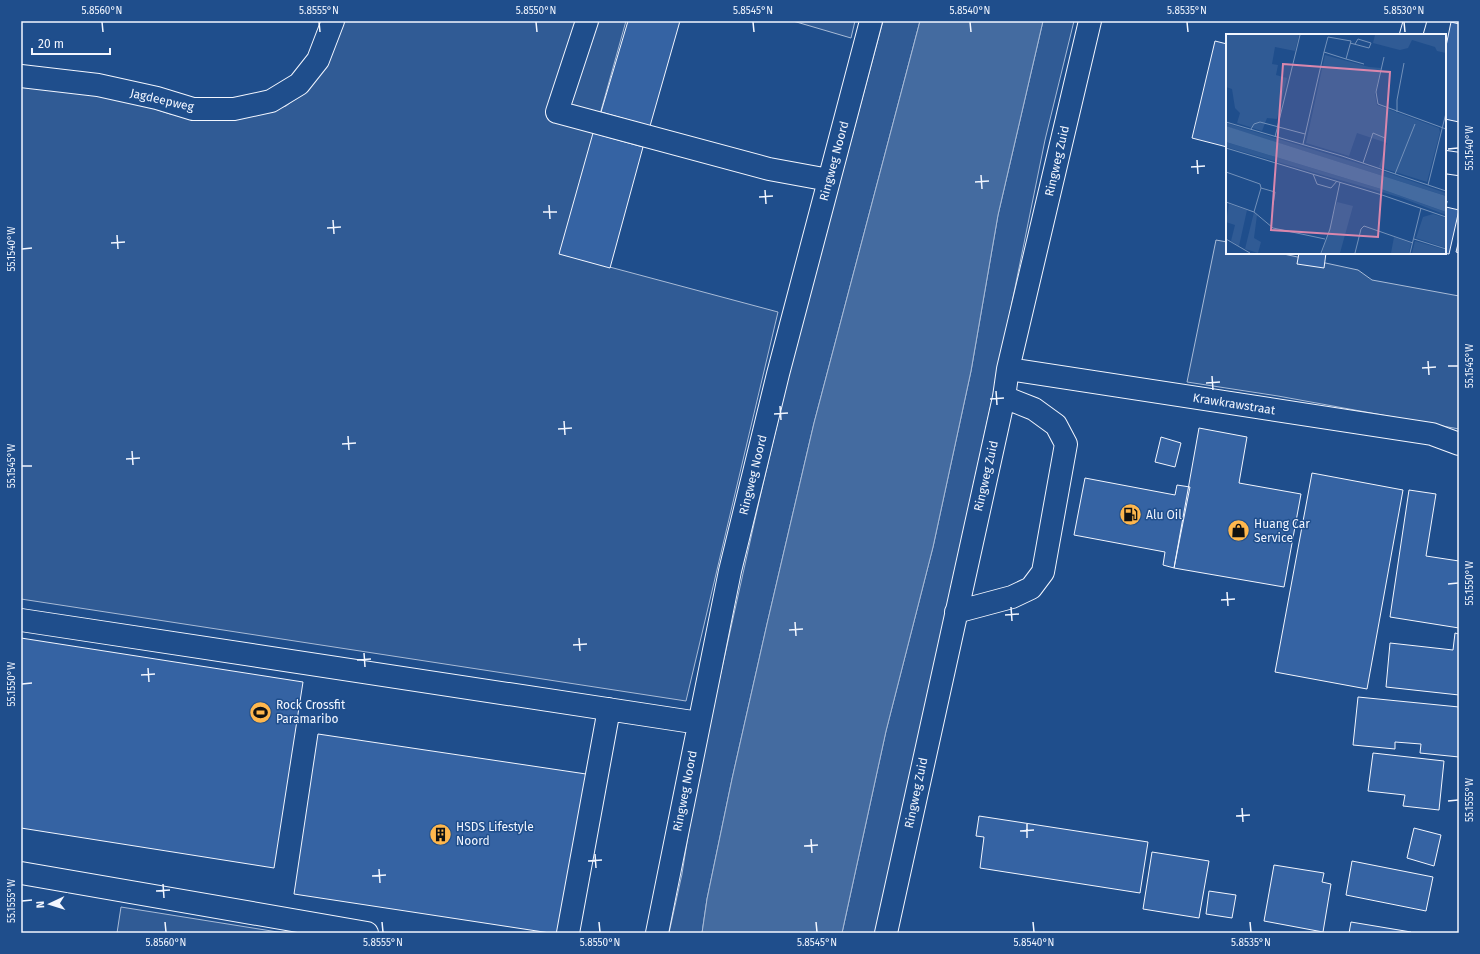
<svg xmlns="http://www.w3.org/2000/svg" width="1480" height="954" font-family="'Fira Sans',sans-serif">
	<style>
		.built { fill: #305b95; stroke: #a8bbd7 }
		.water { fill: #446ba0; stroke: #a8bbd7 }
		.building { fill: #3563a3; stroke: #f2f6ff }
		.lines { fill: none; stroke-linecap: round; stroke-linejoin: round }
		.minor-casing { stroke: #f2f6ff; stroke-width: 24 }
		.minor { stroke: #1f4e8c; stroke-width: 22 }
		.ticks { fill: none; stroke: #f2f6ff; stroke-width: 1.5 }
		.labels { text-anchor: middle; stroke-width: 3; stroke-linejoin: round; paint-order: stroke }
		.street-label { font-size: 12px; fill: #f2f6ff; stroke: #1f4e8c }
		.poi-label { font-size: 12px; fill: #f2f6ff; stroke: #1f4e8c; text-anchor: start }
		.inset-road { fill: none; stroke: #7391ba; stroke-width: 1 }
		.view { fill: #da87ad; fill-opacity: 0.15; stroke: #da87ad; stroke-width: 2 }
		.inset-edge { fill: none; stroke: #f2f6ff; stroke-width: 2 }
		.neatline { fill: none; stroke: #f2f6ff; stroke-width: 1.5 }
		.ticks-label { font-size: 10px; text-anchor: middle; fill: #f2f6ff }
	</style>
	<rect width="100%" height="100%" fill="#1f4e8c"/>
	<path class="built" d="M 340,21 L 626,21 L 561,254 L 778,312 L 686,701 L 21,599 L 21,83 L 95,89 L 170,114 L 207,119 L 257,115 L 286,106 L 308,89 Z
		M 793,21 L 855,21 L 851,38 Z
		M 883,21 L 920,21 L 814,423 L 767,624 L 732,779 L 707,899 L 702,933 L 669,933 L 682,874 L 696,785 L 760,497 L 794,353 Z
		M 1043,21 L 1074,21 L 1045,140 L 995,386 L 876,933 L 842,933 L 886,731 L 933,547 L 971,371 L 998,215 Z
		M 1216,240 L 1227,242 L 1227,253 L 1279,253 L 1358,270 L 1372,280 L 1459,296 L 1459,429 L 1278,396 L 1187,382 Z
		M 121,907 L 284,933 L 117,933 Z"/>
	<path class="water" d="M 920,21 L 1043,21 L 998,215 L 971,371 L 933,547 L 886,731 L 842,933 L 702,933 L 707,899 L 732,779 L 767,624 L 814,423 Z"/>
	<path class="building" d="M 628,21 L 680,21 L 650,126 L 601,112 Z
		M 1451,22 L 1459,24 L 1459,122 L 1445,119 L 1445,51 Z
		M 1215,41 L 1227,44 L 1227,147 L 1192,138 Z
		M 593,133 L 643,147 L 610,268 L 559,254 Z
		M 1445,200 L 1447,201 L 1446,207 L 1459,210 L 1449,254 L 1443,253 L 1445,253 Z
		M 1459,240 L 1459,253 L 1456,252 Z
		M 1299,253 L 1326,253 L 1324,268 L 1297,264 Z
		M 1199,428 L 1247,437 L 1239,483 L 1301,494 L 1284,587 L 1174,568 Z
		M 1161,437 L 1181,443 L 1175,467 L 1155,462 Z
		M 1312,473 L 1403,490 L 1367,689 L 1275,672 Z
		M 1085,478 L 1175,495 L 1177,485 L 1190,487 L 1174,568 L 1163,565 L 1165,552 L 1074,535 Z
		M 1409,490 L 1436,494 L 1426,556 L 1459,561 L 1459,628 L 1390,617 Z
		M 1455,633 L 1459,634 L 1459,695 L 1386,687 L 1390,643 L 1453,650 Z
		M 21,638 L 303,682 L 274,868 L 21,828 Z
		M 1358,697 L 1459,707 L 1459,757 L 1420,753 L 1421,744 L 1395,742 L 1395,749 L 1353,745 Z
		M 318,734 L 586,774 L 562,933 L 550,933 L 294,894 Z
		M 1373,753 L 1444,761 L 1439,810 L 1403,806 L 1405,795 L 1368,791 Z
		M 979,816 L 1148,842 L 1140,893 L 980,868 L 984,837 L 976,836 Z
		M 1414,828 L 1441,835 L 1434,866 L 1407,858 Z
		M 1152,852 L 1209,861 L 1199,918 L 1143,909 Z
		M 1352,861 L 1433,877 L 1426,911 L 1346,895 Z
		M 1274,865 L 1324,873 L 1322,882 L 1331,884 L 1323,932 L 1264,921 Z
		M 1209,891 L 1236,895 L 1232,918 L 1206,914 Z
		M 1351,922 L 1411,932 L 1411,933 L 1349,933 Z"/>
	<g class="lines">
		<defs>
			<path id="minor" d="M 587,21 L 557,112 L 769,169 L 829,180
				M 1411,35 L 1415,21
				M 21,76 L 98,85 L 157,98 L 193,109 L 234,109 L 271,101 L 299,84 L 318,60 L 333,21
				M 1445,162 L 1459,164
				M 1008,369 L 1432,434 L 1459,444
				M 956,612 L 1012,597 L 1031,588 L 1043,572 L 1066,444 L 1056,425 L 1034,409 L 1004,397
				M 21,620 L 699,723
				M 21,873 L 367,933
				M 568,933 L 609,709
				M 657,933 L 730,571 L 778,374 L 871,21
				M 886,933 L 1004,397 L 1008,369 L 1090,21"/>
		</defs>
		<use href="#minor" class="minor-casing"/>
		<use href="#minor" class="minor"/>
	</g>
	<path class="ticks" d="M 102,22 L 103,32M 319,22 L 320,32M 536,22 L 537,32M 753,22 L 754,32M 970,22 L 971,32M 1187,22 L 1188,32M 1404,22 L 1405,32M 1448,149 L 1458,148M 1197,160 L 1198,174M 1191,167 L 1205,166M 981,175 L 982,189M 975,182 L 989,181M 765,190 L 766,204M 759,197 L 773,196M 549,205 L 550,219M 543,212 L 557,212M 333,220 L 334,234M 327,228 L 341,227M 117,235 L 118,249M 111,243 L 125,242M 22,249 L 32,248M 1428,361 L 1429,375M 1448,366 L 1458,366M 1422,368 L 1436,367M 1212,376 L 1213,390M 1206,383 L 1220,382M 996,391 L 997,405M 990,399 L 1004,398M 780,406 L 781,420M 774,414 L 788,413M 564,421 L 565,435M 558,429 L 572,428M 348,436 L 349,450M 342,444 L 356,443M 132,451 L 133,465M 126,459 L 140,458M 22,466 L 32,466M 1448,584 L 1458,583M 1227,592 L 1228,606M 1221,600 L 1235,599M 1011,607 L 1012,621M 1005,615 L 1019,614M 795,622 L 796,636M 789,630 L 803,629M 579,638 L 580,651M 573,645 L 587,644M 364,653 L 365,667M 357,660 L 371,659M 148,668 L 149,682M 141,675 L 155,674M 22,684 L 32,683M 1448,801 L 1458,800M 1242,808 L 1243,822M 1236,816 L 1250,815M 1027,824 L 1027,838M 1020,831 L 1034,830M 811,839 L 812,853M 804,846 L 818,845M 595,854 L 596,868M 588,861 L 602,860M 379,869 L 380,883M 372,876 L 386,875M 163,884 L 164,898M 156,891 L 170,890M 22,901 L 32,900M 165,922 L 166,932M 382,922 L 383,932M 599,922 L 600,932M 816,922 L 817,932M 1033,922 L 1034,932M 1250,922 L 1251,932"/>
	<defs>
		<symbol id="fuel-disc" viewBox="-11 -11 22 22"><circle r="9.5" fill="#ffb74d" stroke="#1f4e8c"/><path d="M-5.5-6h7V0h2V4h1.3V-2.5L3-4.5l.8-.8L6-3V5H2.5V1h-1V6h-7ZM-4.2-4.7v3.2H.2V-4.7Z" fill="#111"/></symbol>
		<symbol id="shop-disc" viewBox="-11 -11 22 22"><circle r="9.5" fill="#ffb74d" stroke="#1f4e8c"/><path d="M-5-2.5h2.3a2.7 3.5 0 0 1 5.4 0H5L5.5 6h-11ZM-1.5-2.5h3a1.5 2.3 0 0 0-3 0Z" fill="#111"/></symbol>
		<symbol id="stadium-disc" viewBox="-11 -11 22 22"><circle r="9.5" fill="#ffb74d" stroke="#1f4e8c"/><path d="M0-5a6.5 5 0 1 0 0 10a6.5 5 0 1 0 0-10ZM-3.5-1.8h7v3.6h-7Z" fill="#111"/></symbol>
		<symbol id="building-disc" viewBox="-11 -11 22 22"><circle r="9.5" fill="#ffb74d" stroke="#1f4e8c"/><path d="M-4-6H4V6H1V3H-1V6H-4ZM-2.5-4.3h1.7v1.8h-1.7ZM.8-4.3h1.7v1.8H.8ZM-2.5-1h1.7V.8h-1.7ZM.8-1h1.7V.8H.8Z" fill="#111"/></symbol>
	</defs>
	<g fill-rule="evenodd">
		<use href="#fuel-disc" x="1118" y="502" width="25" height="25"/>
		<use href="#shop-disc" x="1226" y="518" width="25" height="25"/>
		<use href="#stadium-disc" x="248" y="700" width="25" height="25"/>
		<use href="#building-disc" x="428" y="822" width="25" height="25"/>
	</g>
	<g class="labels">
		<g class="street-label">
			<text transform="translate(162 100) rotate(13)" y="4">Jagdeepweg</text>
			<text transform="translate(834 161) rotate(-75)" y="4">Ringweg Noord</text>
			<text transform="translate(1057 161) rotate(-77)" y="4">Ringweg Zuid</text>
			<text transform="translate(1234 404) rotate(9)" y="4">Krawkrawstraat</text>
			<text transform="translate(753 475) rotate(-76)" y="4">Ringweg Noord</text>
			<text transform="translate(986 476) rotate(-77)" y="4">Ringweg Zuid</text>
			<text transform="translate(685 791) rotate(-79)" y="4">Ringweg Noord</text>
			<text transform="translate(916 793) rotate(-78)" y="4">Ringweg Zuid</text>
		</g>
		<g class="poi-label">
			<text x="1146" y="519">Alu Oil</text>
			<text x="1254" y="528">Huang Car<tspan x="1254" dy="14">Service</tspan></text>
			<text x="276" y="709">Rock Crossfit<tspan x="276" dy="14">Paramaribo</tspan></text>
			<text x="456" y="831">HSDS Lifestyle<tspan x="456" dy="14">Noord</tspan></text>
		</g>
	</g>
	<g transform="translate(1226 34)">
		<rect width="220" height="220" fill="#1f4e8c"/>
		<path d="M 0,1 L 73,1 L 69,17 L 49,13 L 46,30 L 52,31 L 50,41 L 61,44 L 51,85 L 41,84 L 36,97 L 11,89 L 14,79 L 9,74 L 6,55 L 0,53 ZM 149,1 L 220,1 L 220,19 L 211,17 L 209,13 L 186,6 L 182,14 L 174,16 L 166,14 L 147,9 ZM 99,21 L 143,33 L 155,34 L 149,60 L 151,71 L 213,94 L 214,98 L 201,148 L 153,133 L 161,109 L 131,99 L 123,122 L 80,109 ZM 0,89 L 151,135 L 220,159 L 220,162 L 5,94 L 0,92 ZM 0,108 L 155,155 L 220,178 L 220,181 L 176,164 L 0,113 ZM 111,168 L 127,172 L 114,219 L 96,219 ZM 3,170 L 21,176 L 13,212 L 5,207 L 9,191 L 0,188 ZM 28,178 L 31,181 L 28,204 L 35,208 L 32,219 L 19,215 ZM 207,180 L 220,184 L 220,214 L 190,204 L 197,183 ZM 168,203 L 185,209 L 183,219 L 165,219 ZM 189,207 L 220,216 L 220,219 L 186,219 Z" fill="#305b95"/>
		<path d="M 0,92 L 220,162 L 220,178 L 155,155 L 0,108 Z" fill="#446ba0"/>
		<path class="inset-road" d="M 124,9 L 143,14 L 145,9 L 132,5 L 129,10M 158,23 L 150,58 L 152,70 L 220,95M 120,25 L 138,30M 171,78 L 171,66 L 178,29M 0,88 L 116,122 L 220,157M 25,95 L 28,90 L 34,88 L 79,100M 49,103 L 74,1M 77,110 L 98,18 L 102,3 L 125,7 L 120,25 L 98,18M 0,114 L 156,161 L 220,183M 137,129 L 147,99 L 159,104M 0,138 L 34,150 L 35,154 L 28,178M 87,140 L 91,150 L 105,154 L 111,147M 169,140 L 189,90M 202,151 L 220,79M 35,154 L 49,158 L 47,171M 0,168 L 28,178 L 47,194 L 99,205M 0,205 L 24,219M 188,205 L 220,215M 95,219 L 104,195 L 114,148M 129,219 L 135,195 L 138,192 L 187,209M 184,219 L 195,174"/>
		<path class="view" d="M 57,30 L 164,38 L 152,203 L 45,196 Z"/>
		<rect width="220" height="220" class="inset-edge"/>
	</g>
	<rect width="1480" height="954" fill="none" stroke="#1f4e8c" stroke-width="44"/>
	<g transform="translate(50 904) rotate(266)" stroke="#1f4e8c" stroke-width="3" paint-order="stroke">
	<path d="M0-3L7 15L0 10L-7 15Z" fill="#f2f6ff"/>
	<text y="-6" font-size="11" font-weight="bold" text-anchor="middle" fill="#f2f6ff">N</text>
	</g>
	<path d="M32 48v6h78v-6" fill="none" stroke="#f2f6ff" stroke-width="2"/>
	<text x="38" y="48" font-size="12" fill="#f2f6ff" stroke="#1f4e8c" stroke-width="3" paint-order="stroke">20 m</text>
	<rect x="22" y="22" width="1436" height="910" class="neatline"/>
	<g class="ticks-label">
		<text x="102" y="14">5.8560°N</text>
		<text x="319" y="14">5.8555°N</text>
		<text x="536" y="14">5.8550°N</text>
		<text x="753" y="14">5.8545°N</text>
		<text x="970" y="14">5.8540°N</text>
		<text x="1187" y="14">5.8535°N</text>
		<text x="1404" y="14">5.8530°N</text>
		<text transform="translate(1469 148) rotate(-90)" y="4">55.1540°W</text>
		<text transform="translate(11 249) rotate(-90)" y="4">55.1540°W</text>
		<text transform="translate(1469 366) rotate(-90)" y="4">55.1545°W</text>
		<text transform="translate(11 466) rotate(-90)" y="4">55.1545°W</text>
		<text transform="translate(1469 583) rotate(-90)" y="4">55.1550°W</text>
		<text transform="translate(11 684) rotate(-90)" y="4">55.1550°W</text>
		<text transform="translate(1469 800) rotate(-90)" y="4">55.1555°W</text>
		<text transform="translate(11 901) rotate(-90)" y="4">55.1555°W</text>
		<text x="166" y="946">5.8560°N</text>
		<text x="383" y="946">5.8555°N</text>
		<text x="600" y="946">5.8550°N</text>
		<text x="817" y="946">5.8545°N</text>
		<text x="1034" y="946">5.8540°N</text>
		<text x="1251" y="946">5.8535°N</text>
	</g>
</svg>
